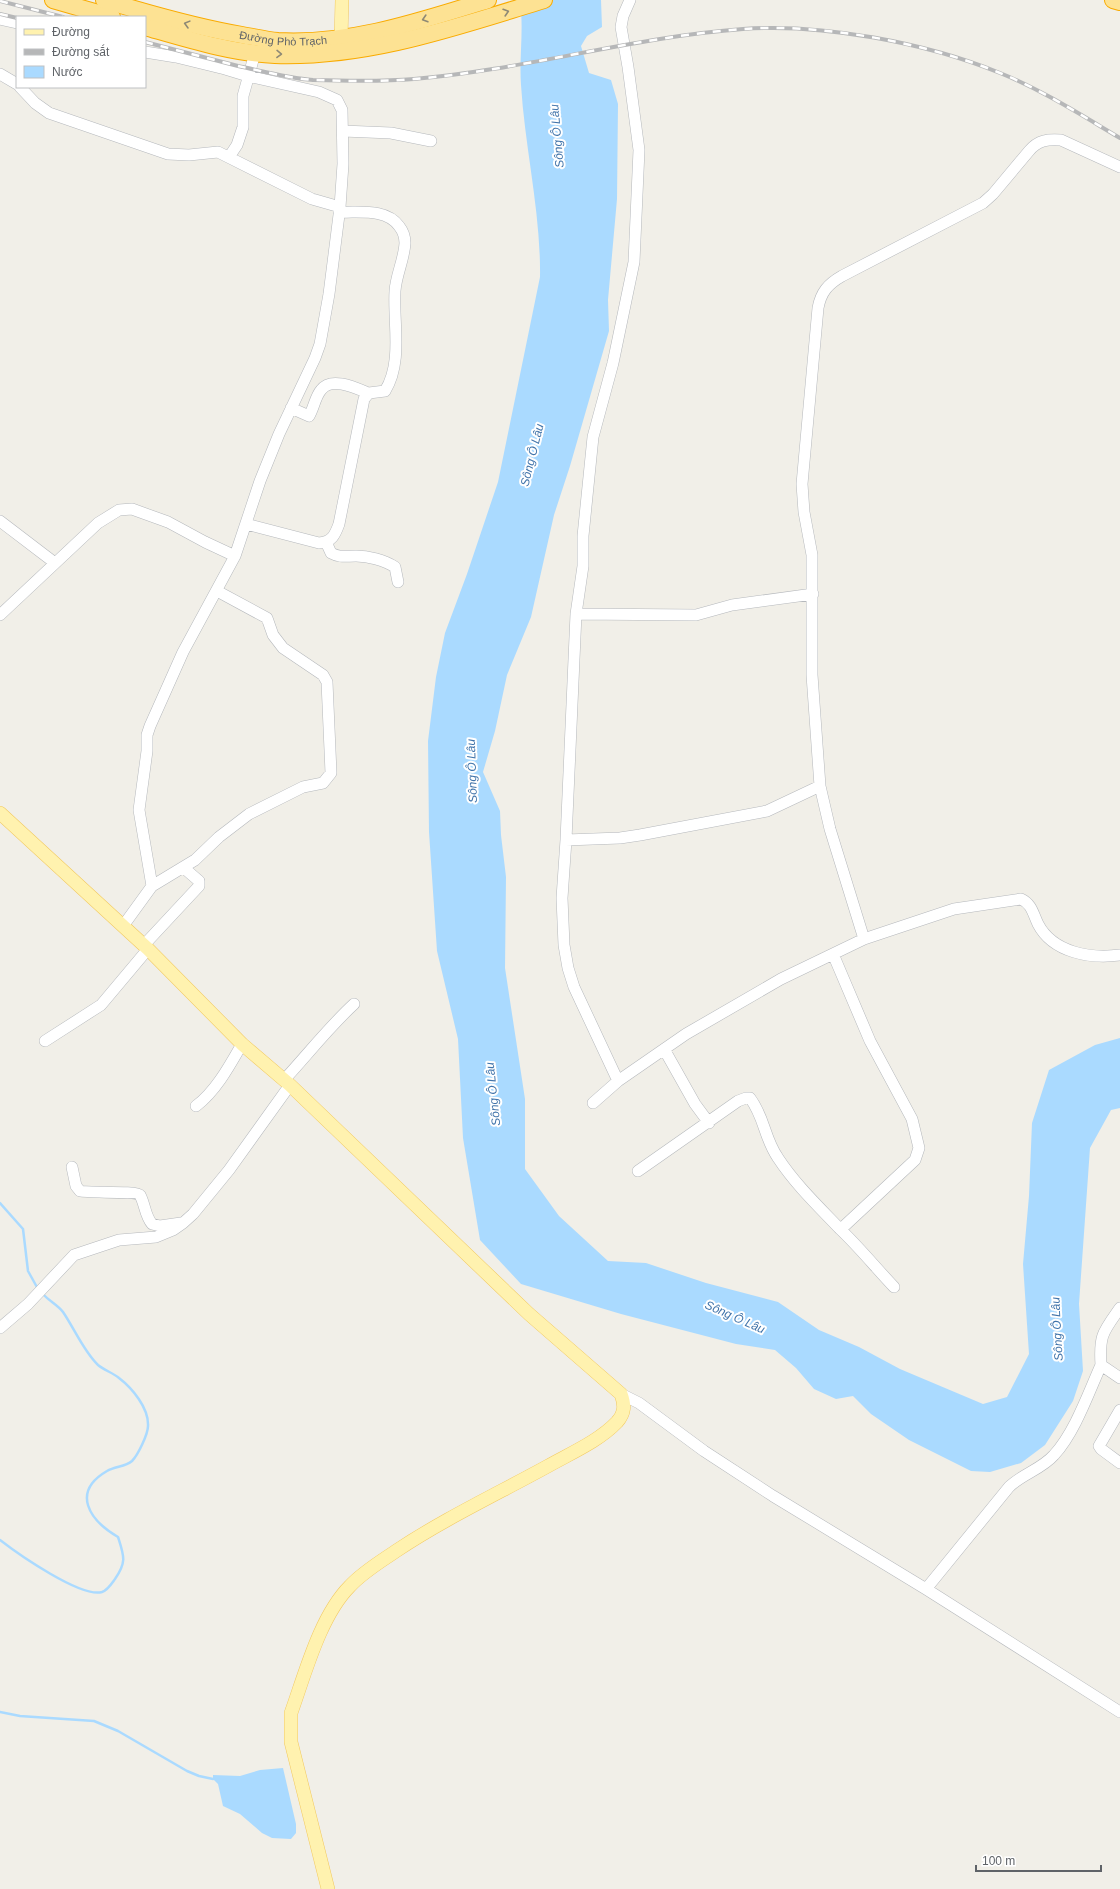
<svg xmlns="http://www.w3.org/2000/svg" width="1120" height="1889" font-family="Helvetica,sans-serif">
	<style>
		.water { fill: #aadaff }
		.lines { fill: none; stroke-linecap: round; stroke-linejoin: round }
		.stream { stroke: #aadaff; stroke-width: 2.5 }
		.minor-casing { stroke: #b5b8bc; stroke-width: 12 }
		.major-casing { stroke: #f2c960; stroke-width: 14 }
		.highway-casing { stroke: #f9ab00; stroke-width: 18 }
		.minor { stroke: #fff; stroke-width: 11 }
		.major { stroke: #fff2af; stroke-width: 13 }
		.highway { stroke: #fde293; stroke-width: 16 }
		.rail-casing { stroke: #b6b7b8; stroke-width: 4 }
		.rail { stroke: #fff; stroke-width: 2.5; stroke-dasharray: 8; stroke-linecap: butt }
		.oneway { stroke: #8e8975 }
		.labels { text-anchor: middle; stroke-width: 4; stroke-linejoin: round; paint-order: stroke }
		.street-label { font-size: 11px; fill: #5f6368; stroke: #fff }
		.water-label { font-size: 12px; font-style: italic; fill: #4174aa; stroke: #fff }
	</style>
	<rect width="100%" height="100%" fill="#f1efe8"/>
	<path class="water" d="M 520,0 L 601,0 L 602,27 L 587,36 L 581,46 L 589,73 L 611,80 L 618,104 L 617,199 L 608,300 L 609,331 L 570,466 L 554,515 L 531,617 L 507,675 L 495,731 L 483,772 L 500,811 L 501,835 L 506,877 L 505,968 L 525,1099 L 525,1169 L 559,1216 L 608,1261 L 646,1263 L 706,1283 L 778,1302 L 819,1330 L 859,1347 L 900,1369 L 983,1404 L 1007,1397 L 1029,1354 L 1023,1264 L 1029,1196 L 1032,1123 L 1049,1070 L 1095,1045 L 1120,1038 L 1120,1108 L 1111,1110 L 1090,1148 L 1079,1304 L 1083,1371 L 1073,1401 L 1045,1445 L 1021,1463 L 990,1472 L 971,1471 L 909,1440 L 871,1414 L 853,1396 L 836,1399 L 814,1389 L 796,1368 L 775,1350 L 736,1344 L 621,1314 L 521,1284 L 480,1240 L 463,1138 L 458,1039 L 437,951 L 429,832 L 428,741 L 436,677 L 445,633 L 467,574 L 498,482 L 540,277 C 541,213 525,149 521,85 C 519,57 524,30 520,0 Z
		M 283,1768 L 296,1824 L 296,1833 L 291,1839 L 272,1838 L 262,1833 L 240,1814 L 223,1806 L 218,1784 L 213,1779 L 213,1775 L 240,1776 L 260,1770 Z"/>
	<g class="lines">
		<path class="stream" d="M 0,1203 L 23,1229 L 28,1271 L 38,1289
			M 0,1540 C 18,1554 81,1598 102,1592 C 108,1590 112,1583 115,1579 C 127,1562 124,1556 118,1537 C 89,1520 71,1492 107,1471 C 115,1466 125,1467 132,1461 C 138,1455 148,1434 148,1426 C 149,1408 132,1388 119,1378 C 113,1373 104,1370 98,1365 C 84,1352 74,1328 63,1312 C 58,1305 49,1301 43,1294
			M 0,1712 L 20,1716 L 94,1721 L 118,1731 L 187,1771 L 199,1776 L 213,1779"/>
		<defs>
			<path id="minor" d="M 0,19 L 17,23
				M 0,74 L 17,84
				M 20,87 L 35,103 L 49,113 L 168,154 L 189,155 L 218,152 L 312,199 L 340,207
				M 343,131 L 391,133 L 431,141
				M 229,157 L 237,145 L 243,127 L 243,96 L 255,53
				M 1120,167 L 1061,140 C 1048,139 1038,140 1029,151 L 993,194 L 983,203 L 842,276 C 828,284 821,292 818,308 L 802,484 L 804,512 L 812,555 L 812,675 L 820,786 L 830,829 L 864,939 L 954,909 L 1021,899 C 1032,904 1033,914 1038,924 C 1053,953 1091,959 1120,955
				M 291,408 L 309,416 C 314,408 315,397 321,390 C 331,376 356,388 368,393
				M 0,521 L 55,563
				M 246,524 L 319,543 C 332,542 335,535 339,524 L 364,399 L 369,393 L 385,391 C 403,362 393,323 395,291 C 396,275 404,260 405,243 C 405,237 403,231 399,226 C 386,208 359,213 339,212
				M 326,542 L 331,553 C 340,558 346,556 356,556 C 368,556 384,560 395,567 L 398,582
				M 576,614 L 696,615 L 732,605 L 813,594
				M 0,615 L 98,523 L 119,510 L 132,509 L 168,522 L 205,542 L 235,556
				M 566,840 L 620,838 L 640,835 L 767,811 L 820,786
				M 152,886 L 195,860 L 219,837 L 249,814 L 303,787 L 323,783 L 331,773 L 327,682 L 323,675 L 283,648 L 273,635 L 267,618 L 217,591
				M 123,926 L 152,886 L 139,810 L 147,751 L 147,735 L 150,726 L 183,652 L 235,556 L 260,481 L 279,434 L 315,358 L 320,344 L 329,294 L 340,207 L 343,164 L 342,110 L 337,100 L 319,92 L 248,76 L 225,69 L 176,57 L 145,52
				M 144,945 L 199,886 L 199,881 L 184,868
				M 833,954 L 870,1041 L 912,1119 L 919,1148 L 915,1160 L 841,1229
				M 45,1041 L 101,1005 L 148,949
				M 664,1049 L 695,1104 L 709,1123
				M 284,1080 C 308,1054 329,1027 354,1004
				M 618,1081 L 574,987 L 568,968 L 564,945 L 562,898 L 566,840 L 576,614 L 583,566 L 583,536 L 593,437 L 613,363 L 634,262 L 639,150 L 628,67 L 621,27 L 623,16 L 630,0
				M 593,1103 L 618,1081 L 686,1034 L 781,979 L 864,939
				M 196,1106 C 216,1091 230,1065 242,1044
				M 72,1167 L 76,1186 L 80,1191 C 89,1193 137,1191 140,1195 C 145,1204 145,1216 152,1224 L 160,1226 L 181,1223
				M 638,1171 L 738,1101 L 746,1098 L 750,1098 C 765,1118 764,1138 778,1158 C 795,1184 818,1206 840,1229 C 859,1247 876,1268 894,1287
				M 1120,1308 C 1103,1332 1099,1335 1101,1365 L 1120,1378
				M 0,1328 L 28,1304 L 74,1255 L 119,1240 L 156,1237 L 173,1230 L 183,1223 L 193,1214 L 229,1170 L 290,1085
				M 621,1394 L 639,1403 L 704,1451 L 773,1496 L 926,1589 L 1120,1712
				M 1120,1410 L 1099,1446 L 1101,1449 L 1120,1463
				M 926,1589 L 1009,1487 C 1022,1474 1042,1469 1054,1455 C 1075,1432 1088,1394 1101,1365"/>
			<path id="major" d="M 341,38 L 342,0
				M 0,813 L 148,949 L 242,1044 L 290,1085 L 529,1314 L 621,1394 C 625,1405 625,1413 617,1422 C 599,1441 571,1453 548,1466 C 497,1494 444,1519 396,1551 C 380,1562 363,1572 350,1586 C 320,1616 305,1674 291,1713 L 291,1742 L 328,1889"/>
			<g id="highway">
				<path d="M 53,0 L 112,17"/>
				<path id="s1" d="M 104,0 C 150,14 195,27 242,35 C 254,37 266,40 278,41 C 350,45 420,21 488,0"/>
				<path d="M 1113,0 L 1120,2"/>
				<path d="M 145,27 C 187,39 231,53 275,55 C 368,58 456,27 544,0"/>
			</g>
		</defs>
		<use href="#minor" class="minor-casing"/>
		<use href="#major" class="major-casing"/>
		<use href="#highway" class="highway-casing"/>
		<use href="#minor" class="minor"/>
		<use href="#major" class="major"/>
		<use href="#highway" class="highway"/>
		<defs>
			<path id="rail" d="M 0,1 L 63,17
				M 0,14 L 17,18
				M 145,42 C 176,50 207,58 238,66 C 262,71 288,78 313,80 C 346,81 380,82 414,79 C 524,70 632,37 743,29 C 822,23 927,43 1000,73 C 1042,90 1081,115 1120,138"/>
		</defs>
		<use href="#rail" class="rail-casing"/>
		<use href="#rail" class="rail"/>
	</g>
	<defs><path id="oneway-chevron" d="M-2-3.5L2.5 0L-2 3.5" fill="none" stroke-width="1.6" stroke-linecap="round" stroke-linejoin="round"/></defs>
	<g class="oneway">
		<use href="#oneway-chevron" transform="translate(506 12) rotate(-17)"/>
		<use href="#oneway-chevron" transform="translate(425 19) rotate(163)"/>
		<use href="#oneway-chevron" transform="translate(187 24) rotate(-165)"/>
		<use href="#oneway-chevron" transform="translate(279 54) rotate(1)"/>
	</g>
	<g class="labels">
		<g class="street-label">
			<text dy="4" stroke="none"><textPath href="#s1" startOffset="184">Đường Phò Trạch</textPath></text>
		</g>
		<g class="water-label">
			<text transform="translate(557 136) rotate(-95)" y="4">Sông Ô Lâu</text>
			<text transform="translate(532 455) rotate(-76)" y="4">Sông Ô Lâu</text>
			<text transform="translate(472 771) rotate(-92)" y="4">Sông Ô Lâu</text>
			<text transform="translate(493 1094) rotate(-96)" y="4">Sông Ô Lâu</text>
			<text transform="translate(735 1317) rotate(24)" y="4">Sông Ô Lâu</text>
			<text transform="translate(1057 1329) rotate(-93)" y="4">Sông Ô Lâu</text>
		</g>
	</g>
	<rect x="16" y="16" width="130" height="72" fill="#ffffff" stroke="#bfc1c3"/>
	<rect x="24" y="29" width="20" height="6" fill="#fff2af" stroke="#bfc1c3"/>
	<text x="52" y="36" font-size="12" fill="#5f6368">Đường</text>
	<rect x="24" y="49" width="20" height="6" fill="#b6b7b8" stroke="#bfc1c3"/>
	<text x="52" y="56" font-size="12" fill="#5f6368">Đường sắt</text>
	<rect x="24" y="66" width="20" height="12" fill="#aadaff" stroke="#bfc1c3"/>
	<text x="52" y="76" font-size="12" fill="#5f6368">Nước</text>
	<path d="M976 1865v6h125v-6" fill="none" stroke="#5f6368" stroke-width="2"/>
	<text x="982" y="1865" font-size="12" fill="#5f6368" stroke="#ffffff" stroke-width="3" paint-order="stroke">100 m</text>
</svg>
